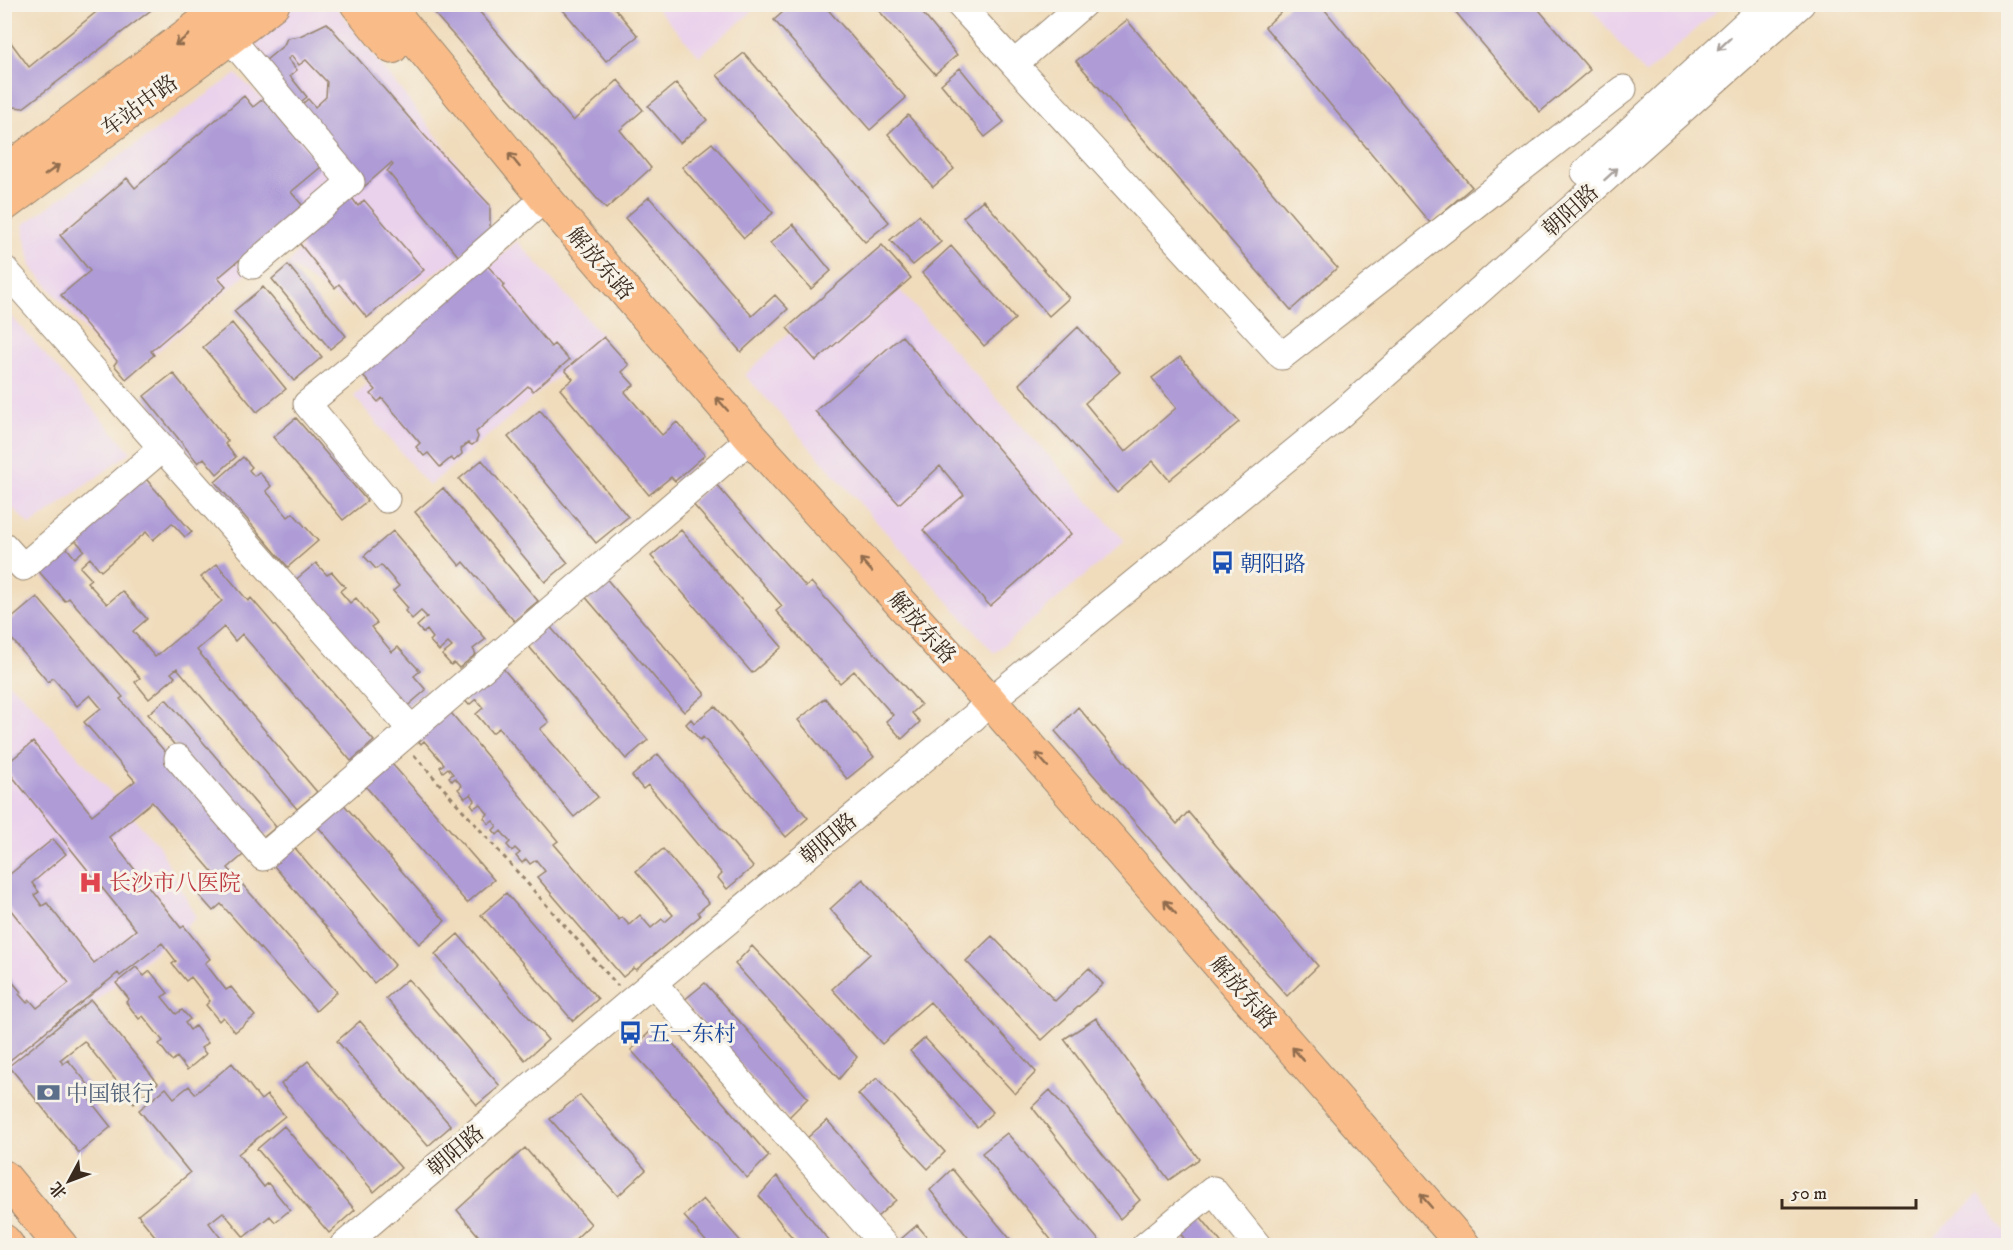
<svg xmlns="http://www.w3.org/2000/svg" width="2013" height="1250" font-family="'IM FELL DW Pica','Noto Serif SC',serif">
	<style>
		.built { fill: #ead1ec }
		.building { fill: #af9cd7 }
		.lines { fill: none; stroke-linecap: round; stroke-linejoin: round }
		.minor-casing { stroke: #96836c; stroke-width: 29 }
		.major-casing { stroke: #96836c; stroke-width: 35 }
		.path { stroke: #96836c; stroke-width: 3; stroke-dasharray: 4.5 4.5; stroke-linecap: butt }
		.minor { stroke: #fff; stroke-width: 27 }
		.major { stroke: #f9bc89; stroke-width: 33 }
		.oneway { stroke: #906c4e }
		.oneway2 { stroke: #a79f9a }
		.labels { text-anchor: middle; stroke-width: 6; stroke-linejoin: round; paint-order: stroke }
		.street-label { font-size: 22px; fill: #3b2a1e; stroke: #f7f3e8 }
		.transit-label { font-size: 22px; fill: #164399; stroke: #f7f3e8; text-anchor: start }
		.health-label { font-size: 22px; fill: #be3a42; stroke: #f7f3e8; text-anchor: start }
		.service-label { font-size: 22px; fill: #4e5e75; stroke: #f7f3e8; text-anchor: start }
	</style>
	<rect width="100%" height="100%" fill="#f7f3e8"/>
	<filter id="ink" filterUnits="userSpaceOnUse"><feTurbulence type="fractalNoise" baseFrequency=".0167" numOctaves="2"/><feDisplacementMap in="SourceGraphic" scale="12" xChannelSelector="R" yChannelSelector="G"/><feConvolveMatrix kernelMatrix="1 2 1 2 8 2 1 2 1" color-interpolation-filters="sRGB"/></filter>
	<filter id="wash" filterUnits="userSpaceOnUse"><feTurbulence type="fractalNoise" baseFrequency=".008" numOctaves="4" result="noise"/><feDisplacementMap in="SourceGraphic" scale="24" xChannelSelector="R" yChannelSelector="G"/><feGaussianBlur stdDeviation="1.35" result="paint"/><feColorMatrix in="noise" values="0 0 0 0 0 0 0 0 0 0 0 0 0 0 0 0 0 1.4 0 .05"/><feComposite in="paint" operator="in"/></filter>
	<g filter="url(#wash)">
		<rect width="100%" height="100%" fill="#f0dcbb"/>
		<path class="built" d="M 304,4 L 335,5 L 490,205 L 459,257 L 367,318 L 288,265 L 348,185 L 126,379 L 31,266 L 23,225 L 236,74 L 348,179 L 245,31 Z
			M 654,5 L 760,5 L 699,56 Z
			M 1588,5 L 1724,5 L 1645,74 Z
			M 517,241 L 604,337 L 429,486 L 354,396 Z
			M 869,256 L 1125,541 L 994,653 L 745,375 Z
			M 5,309 L 131,452 L 30,526 L 5,500 Z
			M 4,680 L 22,694 L 159,846 L 196,918 L 5,1076 Z
			M 1979,1196 L 2008,1236 L 2008,1245 L 1925,1245 Z"/>
		<g id="blocks">
			<path class="building" d="M 106,4 L 159,4 L 23,108 L 4,106 L 4,33 L 29,67 Z
				M 426,4 L 473,4 L 573,121 L 618,80 L 643,110 L 620,130 L 651,168 L 606,209 Z
				M 558,4 L 611,4 L 638,36 L 606,61 Z
				M 792,4 L 823,4 L 906,98 L 870,130 L 774,20 Z
				M 873,4 L 915,4 L 957,55 L 935,74 Z
				M 1290,4 L 1320,4 L 1472,187 L 1430,223 L 1265,27 Z
				M 1449,4 L 1534,4 L 1590,70 L 1540,112 Z
				M 1127,20 L 1337,268 L 1291,310 L 1076,61 Z
				M 327,23 L 425,136 L 490,205 L 490,230 L 459,257 L 387,171 L 393,165 L 391,163 L 365,186 L 299,107 L 308,99 L 315,107 L 326,97 L 327,82 L 306,60 L 299,65 L 292,56 L 288,59 L 297,70 L 290,76 L 307,97 L 297,105 L 259,66 L 284,45 L 287,38 L 300,36 Z
				M 744,53 L 889,222 L 865,242 L 717,75 Z
				M 960,68 L 1004,122 L 985,137 L 941,84 Z
				M 676,83 L 707,120 L 680,143 L 648,106 Z
				M 244,96 L 253,107 L 263,99 L 321,167 L 291,192 L 303,206 L 218,278 L 226,287 L 151,351 L 154,355 L 126,379 L 114,365 L 117,361 L 61,295 L 90,271 L 60,235 L 127,178 L 135,188 Z
				M 908,115 L 954,169 L 933,187 L 888,134 Z
				M 712,143 L 773,213 L 744,238 L 682,167 Z
				M 349,194 L 358,206 L 364,200 L 424,270 L 367,318 L 339,284 L 335,288 L 296,239 Z
				M 649,197 L 752,316 L 775,295 L 788,309 L 741,352 L 625,218 Z
				M 983,200 L 1069,298 L 1049,316 L 963,217 Z
				M 919,215 L 941,242 L 913,265 L 890,240 Z
				M 793,224 L 831,271 L 811,289 L 770,243 Z
				M 882,245 L 911,278 L 816,361 L 787,328 Z
				M 951,246 L 1015,319 L 984,346 L 922,273 Z
				M 486,264 L 505,285 L 502,287 L 551,347 L 554,344 L 569,360 L 533,391 L 528,386 L 476,432 L 478,437 L 476,442 L 472,445 L 468,443 L 461,449 L 462,454 L 454,461 L 451,458 L 440,467 L 428,453 L 424,456 L 416,447 L 420,443 L 382,398 L 378,402 L 371,394 L 376,390 L 359,372 Z
				M 288,265 L 346,336 L 330,349 L 272,279 Z
				M 263,287 L 322,357 L 294,381 L 234,311 Z
				M 232,323 L 286,389 L 257,412 L 203,347 Z
				M 1078,327 L 1120,372 L 1085,403 L 1125,452 L 1176,408 L 1152,378 L 1180,357 L 1239,422 L 1169,480 L 1153,461 L 1117,493 L 1019,384 Z
				M 902,336 L 1071,534 L 990,606 L 923,530 L 964,495 L 940,466 L 899,504 L 815,411 Z
				M 604,337 L 629,365 L 622,372 L 634,385 L 625,392 L 662,435 L 677,422 L 705,455 L 675,481 L 671,477 L 649,495 L 560,389 L 573,379 L 565,370 Z
				M 173,373 L 228,441 L 225,444 L 236,457 L 217,474 L 204,458 L 198,463 L 144,396 Z
				M 540,410 L 628,517 L 596,543 L 508,437 Z
				M 296,418 L 367,501 L 343,520 L 273,437 Z
				M 243,457 L 252,467 L 249,470 L 254,476 L 259,472 L 271,486 L 266,491 L 288,517 L 293,513 L 318,541 L 288,567 L 215,482 Z
				M 482,460 L 568,563 L 545,582 L 459,479 Z
				M 140,472 L 192,532 L 185,537 L 172,523 L 153,540 L 146,532 L 101,571 L 90,558 L 80,567 L 91,579 L 87,582 L 107,604 L 122,591 L 147,619 L 133,631 L 155,657 L 222,601 L 201,577 L 217,564 L 248,601 L 251,598 L 374,741 L 351,761 L 242,634 L 235,641 L 224,627 L 197,650 L 317,792 L 297,809 L 177,668 L 171,673 L 175,677 L 149,699 L 135,682 L 140,678 L 69,598 L 65,601 L 34,566 L 62,542 L 75,558 L 84,550 L 69,533 Z
				M 714,482 L 806,587 L 811,582 L 921,705 L 912,713 L 920,722 L 902,739 L 886,721 L 893,715 L 854,671 L 840,683 L 776,611 L 782,606 L 691,502 Z
				M 443,488 L 538,601 L 514,621 L 464,562 L 460,566 L 415,512 Z
				M 681,530 L 782,647 L 752,673 L 651,556 Z
				M 393,531 L 486,639 L 473,649 L 476,654 L 459,668 L 454,663 L 451,665 L 442,655 L 452,647 L 448,643 L 439,651 L 430,641 L 433,638 L 427,630 L 423,633 L 417,626 L 427,617 L 421,611 L 412,619 L 405,611 L 408,608 L 393,591 L 399,586 L 381,565 L 376,569 L 364,556 Z
				M 316,563 L 327,575 L 332,572 L 345,587 L 340,591 L 350,603 L 356,598 L 377,623 L 371,627 L 392,652 L 398,647 L 420,671 L 414,676 L 426,690 L 404,709 L 294,581 Z
				M 604,576 L 705,694 L 684,712 L 583,594 Z
				M 37,597 L 123,697 L 120,699 L 249,850 L 228,868 L 337,992 L 316,1011 L 221,904 L 213,911 L 198,894 L 217,877 L 152,802 L 109,837 L 181,928 L 184,926 L 210,959 L 205,963 L 226,990 L 231,987 L 255,1016 L 235,1032 L 223,1017 L 219,1021 L 206,1005 L 210,1001 L 191,977 L 186,981 L 172,964 L 176,961 L 162,943 L 120,976 L 118,973 L 9,1061 L 4,1056 L 4,972 L 21,992 L 19,994 L 27,1003 L 30,1000 L 37,1008 L 69,983 L 6,904 L 4,905 L 4,879 L 53,839 L 66,854 L 32,883 L 39,892 L 34,895 L 42,906 L 47,903 L 94,963 L 136,930 L 4,766 L 33,742 L 92,815 L 135,781 L 84,722 L 101,708 L 90,695 L 77,706 L 53,678 L 48,682 L 4,630 L 4,625 Z
				M 547,623 L 648,740 L 626,759 L 525,642 Z
				M 500,665 L 549,722 L 540,729 L 598,797 L 574,817 L 499,728 L 492,733 L 476,714 L 483,708 L 476,699 L 469,705 L 462,697 Z
				M 825,698 L 874,757 L 847,779 L 798,720 Z
				M 166,699 L 276,827 L 258,842 L 148,714 Z
				M 715,706 L 808,818 L 786,837 L 703,737 L 700,740 L 686,724 L 691,719 L 694,723 Z
				M 1078,707 L 1177,824 L 1188,812 L 1318,966 L 1287,996 L 1055,731 Z
				M 447,708 L 558,841 L 554,844 L 619,920 L 622,917 L 629,925 L 640,915 L 651,928 L 662,919 L 665,922 L 673,915 L 636,871 L 663,849 L 709,903 L 698,912 L 700,916 L 636,970 L 634,968 L 623,977 L 537,877 L 545,871 L 536,860 L 530,864 L 526,859 L 522,863 L 516,856 L 520,853 L 515,848 L 512,851 L 507,845 L 510,842 L 501,831 L 497,835 L 493,830 L 497,826 L 493,821 L 489,824 L 484,818 L 488,814 L 480,804 L 474,808 L 471,804 L 475,800 L 471,794 L 465,798 L 458,789 L 462,786 L 455,778 L 452,781 L 449,777 L 453,774 L 448,768 L 443,772 L 440,767 L 444,764 L 424,741 L 421,744 L 417,739 Z
				M 658,754 L 753,867 L 727,889 L 718,878 L 722,874 L 648,785 L 643,789 L 632,776 Z
				M 386,757 L 494,880 L 467,903 L 360,780 Z
				M 340,800 L 445,921 L 419,944 L 314,822 Z
				M 289,841 L 395,965 L 374,983 L 268,859 Z
				M 863,879 L 1036,1072 L 1015,1094 L 930,1002 L 882,1044 L 832,989 L 870,954 L 830,909 Z
				M 506,893 L 598,999 L 573,1021 L 481,915 Z
				M 458,934 L 548,1040 L 525,1060 L 435,954 Z
				M 992,936 L 1055,1001 L 1089,968 L 1103,984 L 1042,1040 L 966,961 Z
				M 752,946 L 857,1057 L 839,1079 L 735,964 Z
				M 136,967 L 144,976 L 150,971 L 168,993 L 162,997 L 176,1014 L 182,1010 L 190,1019 L 185,1023 L 190,1030 L 195,1026 L 208,1043 L 201,1048 L 206,1054 L 187,1070 L 177,1057 L 172,1061 L 159,1044 L 163,1041 L 143,1016 L 139,1019 L 126,1002 L 129,999 L 116,983 Z
				M 408,979 L 500,1086 L 477,1105 L 386,998 Z
				M 705,983 L 808,1098 L 788,1118 L 683,1001 Z
				M 91,1000 L 158,1083 L 134,1103 L 84,1041 L 60,1060 L 63,1064 L 68,1060 L 92,1089 L 85,1094 L 111,1127 L 79,1153 L 9,1066 Z
				M 1096,1018 L 1199,1159 L 1169,1180 L 1064,1039 Z
				M 360,1021 L 451,1126 L 428,1146 L 337,1041 Z
				M 657,1025 L 769,1156 L 747,1178 L 631,1050 Z
				M 925,1038 L 993,1112 L 977,1127 L 910,1051 Z
				M 308,1061 L 401,1168 L 374,1192 L 281,1084 Z
				M 232,1063 L 261,1100 L 267,1095 L 285,1116 L 238,1154 L 264,1187 L 268,1183 L 290,1210 L 275,1222 L 270,1216 L 244,1237 L 223,1212 L 209,1223 L 227,1246 L 163,1246 L 138,1215 L 190,1173 L 139,1110 L 166,1088 L 174,1098 L 189,1086 L 195,1094 Z
				M 877,1078 L 945,1152 L 928,1169 L 858,1094 Z
				M 1050,1090 L 1140,1200 L 1120,1219 L 1032,1107 Z
				M 580,1095 L 646,1170 L 618,1196 L 550,1119 Z
				M 827,1120 L 896,1200 L 876,1218 L 806,1139 Z
				M 284,1126 L 355,1210 L 329,1233 L 257,1149 Z
				M 1007,1133 L 1102,1244 L 1101,1246 L 1056,1246 L 982,1153 Z
				M 525,1148 L 591,1224 L 568,1246 L 487,1246 L 457,1210 Z
				M 952,1169 L 1016,1246 L 975,1246 L 930,1190 Z
				M 777,1176 L 833,1246 L 799,1246 L 759,1196 Z
				M 703,1199 L 745,1246 L 710,1246 L 684,1216 Z
				M 1199,1215 L 1224,1246 L 1190,1246 L 1179,1232 Z
				M 917,1225 L 935,1246 L 893,1246 Z"/>
		</g>
	</g>
	<g filter="url(#ink)">
		<use href="#blocks" fill-opacity="0" stroke="#96836c" stroke-width="1.5"/>
		<g class="lines">
			<defs>
				<path id="minor" d="M 959,4 L 1014,64
					M 1083,4 L 1014,64 L 1282,356 L 1623,89
					M 230,38 L 351,182 L 253,265
					M 1585,172 L 1767,4
					M 4,269 L 411,729
					M 386,499 L 307,404 L 355,365 L 545,198
					M 4,546 L 23,567 L 153,456
					M 178,758 L 263,857 L 751,438
					M 653,983 L 885,1246
					M 343,1246 L 636,997 L 974,717 L 990,701 L 1342,413 L 1801,4
					M 1145,1246 L 1213,1190 L 1258,1246"/>
				<path id="major" d="M 357,4 L 392,47
					M 386,4 L 545,198 L 751,438 L 990,701 L 1464,1246
					M 4,173 L 228,4
					M 4,205 L 230,38 L 273,4
					M 4,1177 L 61,1246
					M 4,1241 L 8,1246"/>
			</defs>
			<use href="#minor" class="minor-casing"/>
			<use href="#major" class="major-casing"/>
			<path class="path" d="M 414,755 L 618,986"/>
			<use href="#minor" class="minor"/>
			<use href="#major" class="major"/>
		</g>
		<defs><path id="oneway-shaft" d="M-6 0H5M1.5-3L5.5 0L1.5 3" fill="none" stroke-width="1.6" stroke-linecap="round" stroke-linejoin="round" transform="scale(1.5)"/></defs>
		<g class="oneway">
			<use href="#oneway-shaft" transform="translate(182 40) rotate(143)"/>
			<use href="#oneway-shaft" transform="translate(514 160) rotate(-129)"/>
			<use href="#oneway-shaft" transform="translate(52 170) rotate(-36)"/>
			<use href="#oneway-shaft" transform="translate(722 404) rotate(-131)"/>
			<use href="#oneway-shaft" transform="translate(866 565) rotate(-132)"/>
			<use href="#oneway-shaft" transform="translate(1042 760) rotate(-131)"/>
			<use href="#oneway-shaft" transform="translate(1170 907) rotate(-131)"/>
			<use href="#oneway-shaft" transform="translate(1298 1054) rotate(-131)"/>
			<use href="#oneway-shaft" transform="translate(1426 1201) rotate(-131)"/>
		</g>
		<g class="oneway2">
			<use href="#oneway-shaft" transform="translate(1724 44) rotate(137)"/>
			<use href="#oneway-shaft" transform="translate(1611 174) rotate(-42)"/>
		</g>
	</g>
	<defs>
		<symbol id="bus-bare" viewBox="-9 -9 18 18"><path d="M-5-6H5V4H4V6H2V4H-2V6H-4V4H-5ZM-3.5-4V0h7V-4ZM-3.5 1.2v1.5H-2V1.2ZM2 1.2v1.5H3.5V1.2Z" fill="#1a4fb4" stroke="#f7f3e8" stroke-width="2.5" paint-order="stroke"/></symbol>
		<symbol id="hospital-bare" viewBox="-9 -9 18 18"><path d="M-5-5h3v3.5h4V-5h3V5h-3V1.5h-4V5h-3Z" fill="#e0444e" stroke="#f7f3e8" stroke-width="2.5" paint-order="stroke"/></symbol>
		<symbol id="bank-bare" viewBox="-9 -9 18 18"><path d="M-6-4H6V4H-6ZM0-2.3a2.3 2.3 0 1 0 0 4.6a2.3 2.3 0 1 0 0-4.6Z" fill="#5c6f8a" stroke="#f7f3e8" stroke-width="2.5" paint-order="stroke"/></symbol>
	</defs>
	<g fill-rule="evenodd">
		<use href="#bus-bare" x="1206" y="546" width="33" height="33"/>
		<use href="#hospital-bare" x="74" y="866" width="33" height="33"/>
		<use href="#bus-bare" x="614" y="1016" width="33" height="33"/>
		<use href="#bank-bare" x="32" y="1076" width="33" height="33"/>
	</g>
	<g class="labels">
		<g class="street-label">
			<text transform="translate(139 105) rotate(-36)" y="8">车站中路</text>
			<text transform="translate(1570 210) rotate(-42)" y="8">朝阳路</text>
			<text transform="translate(601 263) rotate(49)" y="8">解放东路</text>
			<text transform="translate(923 627) rotate(48)" y="8">解放东路</text>
			<text transform="translate(828 838) rotate(-40)" y="8">朝阳路</text>
			<text transform="translate(1244 992) rotate(49)" y="8">解放东路</text>
			<text transform="translate(455 1150) rotate(-40)" y="8">朝阳路</text>
		</g>
		<g class="transit-label">
			<text x="1240" y="571">朝阳路</text>
			<text x="648" y="1041">五一东村</text>
		</g>
		<g class="health-label">
			<text x="109" y="890">长沙市八医院</text>
		</g>
		<g class="service-label">
			<text x="66" y="1101">中国银行</text>
		</g>
	</g>
	<rect width="2013" height="1250" fill="none" stroke="#f7f3e8" stroke-width="24"/>
	<g transform="translate(69 1181) rotate(229)" stroke="#f7f3e8" stroke-width="4.5" paint-order="stroke">
	<path d="M0-4.5L10 22L0 15L-10 22Z" fill="#3b2a1e"/>
	<text y="-9" font-size="16" font-weight="bold" text-anchor="middle" fill="#3b2a1e">北</text>
	</g>
	<path d="M1782 1199v9h134v-9" fill="none" stroke="#3b2a1e" stroke-width="3"/>
	<text x="1791" y="1199" font-size="18" fill="#3b2a1e" stroke="#f7f3e8" stroke-width="4.5" paint-order="stroke">50 m</text>
</svg>
